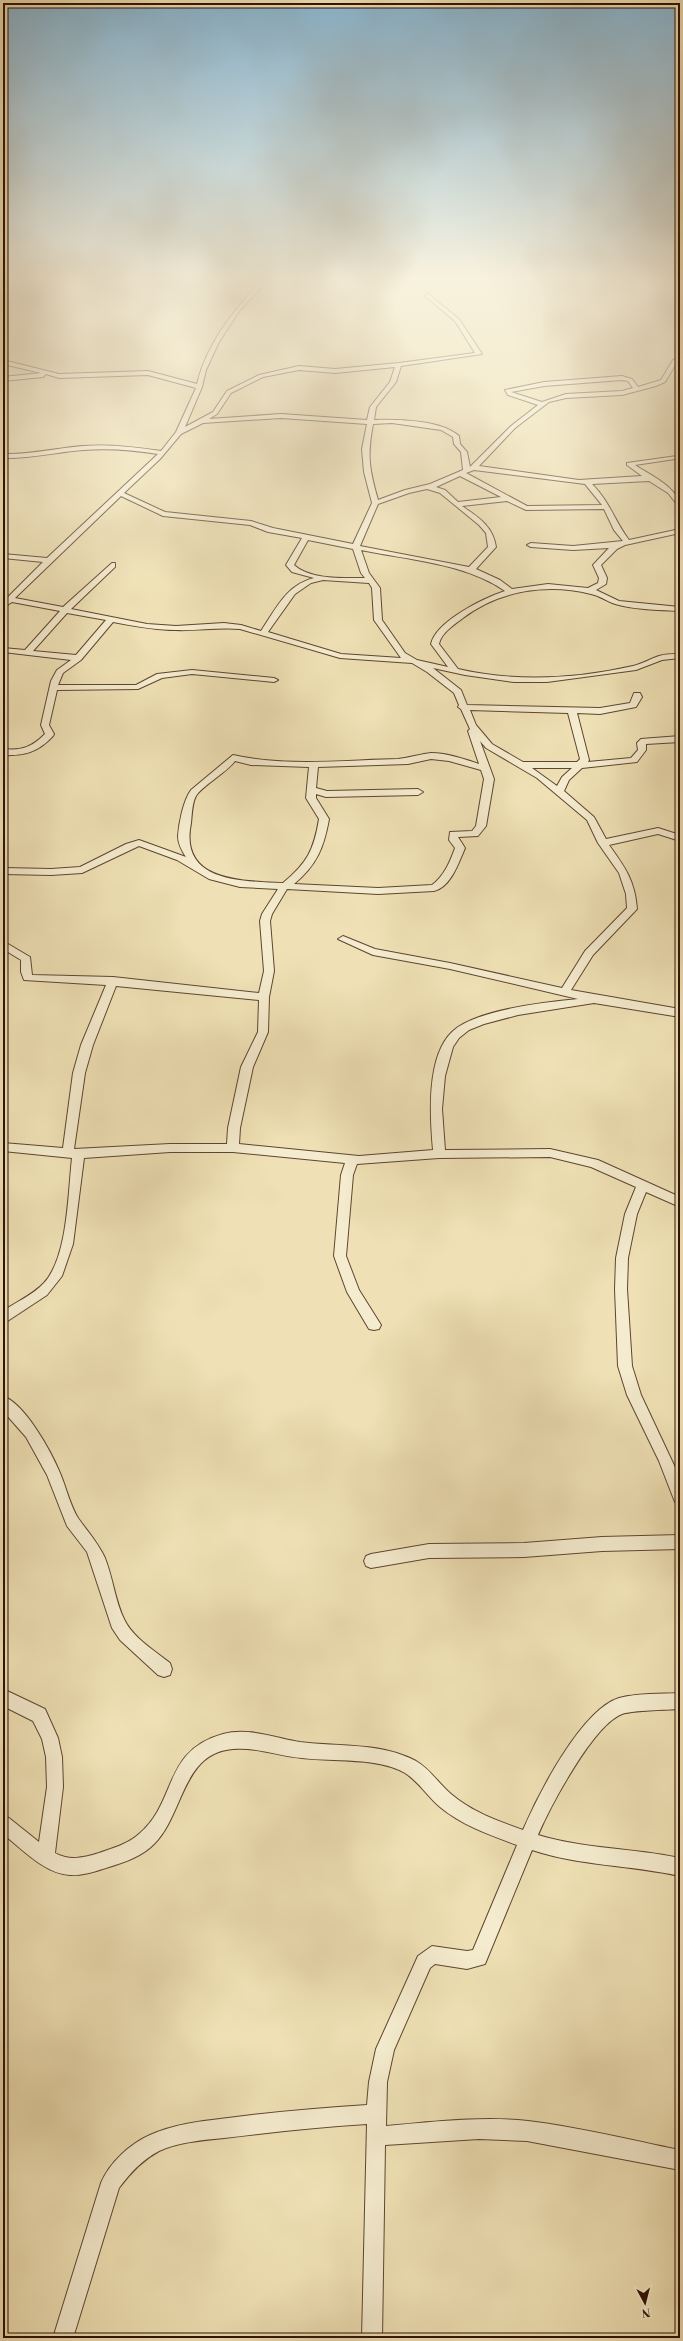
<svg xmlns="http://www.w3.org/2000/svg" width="683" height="2341" font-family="'Libre Bodoni',serif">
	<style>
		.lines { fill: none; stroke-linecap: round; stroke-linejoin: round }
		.street-casing { stroke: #5e4530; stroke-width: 2 }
		.street { fill: #f5eccf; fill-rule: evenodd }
	</style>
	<rect width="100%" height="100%" fill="#efe1b5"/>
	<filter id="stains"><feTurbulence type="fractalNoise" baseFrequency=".005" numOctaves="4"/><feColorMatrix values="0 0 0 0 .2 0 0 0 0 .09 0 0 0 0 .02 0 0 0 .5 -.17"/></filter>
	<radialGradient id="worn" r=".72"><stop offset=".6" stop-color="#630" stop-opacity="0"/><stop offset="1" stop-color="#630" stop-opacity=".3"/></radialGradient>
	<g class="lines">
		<defs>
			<path id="street" d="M 262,276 L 268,276 L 268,280 L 240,310 L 219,342 L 206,370 L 202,387 L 185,427 L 213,412 L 227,391 L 259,375 L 299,366 L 335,369 L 399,363 L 475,353 L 455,321 L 425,296 L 427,293 L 459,319 L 482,354 L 401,366 L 396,382 L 376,407 L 374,420 C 396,419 442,420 459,436 L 460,444 L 467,452 L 470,467 L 511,426 L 538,405 L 508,395 L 505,390 L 544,382 L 622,376 L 632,379 L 638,387 L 661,380 L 673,360 L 680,357 L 680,361 L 677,362 L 665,382 L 656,386 L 622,395 L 566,398 L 549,402 L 515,428 L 479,466 L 579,480 L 642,476 L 627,465 L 627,463 L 677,456 L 677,458 L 675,459 L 635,465 C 650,475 680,488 680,508 L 668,493 L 649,481 L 592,484 C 610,502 614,520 629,540 L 680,529 L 680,533 L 625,545 L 617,549 L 601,565 L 607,578 L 606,584 L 596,590 L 619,601 L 680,607 L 680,611 C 660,610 639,610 619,605 C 609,603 601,596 591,594 C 548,583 500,590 463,618 C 455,624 441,633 439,644 L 458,669 C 515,682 576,679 633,666 C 642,664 650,659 659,656 C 665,654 673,654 680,654 L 680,658 L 662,660 L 636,670 L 547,682 L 514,682 L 465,675 L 433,668 L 461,690 L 467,705 L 600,708 L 630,703 L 634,693 L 640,693 L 642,697 L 636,707 L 600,714 L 577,713 L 589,760 L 588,762 L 631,758 L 638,750 L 637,743 L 641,739 L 680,736 L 680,742 L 646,744 L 646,750 L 637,762 L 582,768 L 569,780 L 564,791 L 594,817 L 606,839 L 658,828 L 680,835 L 680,841 L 658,834 L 609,845 C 625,867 635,881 637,909 L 593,955 L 571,990 L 680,1009 L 680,1017 L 594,1003 L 518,1015 L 484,1024 L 469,1030 L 459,1038 L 453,1047 L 445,1076 L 442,1109 L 445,1150 L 550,1149 L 598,1160 L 680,1197 L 680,1207 L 646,1192 L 637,1214 L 628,1258 L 627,1289 L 632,1366 L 641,1395 L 680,1478 L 680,1504 L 675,1502 L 673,1497 L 659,1461 L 627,1395 L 618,1366 L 615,1289 L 616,1258 L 625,1214 L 636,1187 L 591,1167 L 550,1157 L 439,1158 L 357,1164 L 353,1175 L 346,1256 L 359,1290 L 381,1325 L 379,1329 L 374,1330 L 369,1329 L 347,1292 L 334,1256 L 341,1175 L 345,1163 L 233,1152 L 170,1152 L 84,1158 L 73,1244 L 62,1276 L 47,1295 L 3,1324 L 3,1311 C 16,1302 33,1295 44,1283 C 68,1257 68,1193 72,1158 L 3,1151 L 3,1143 L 63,1148 L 73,1073 L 81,1045 L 106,985 L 24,980 L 21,972 L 21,960 L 3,949 L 3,941 L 30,957 L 32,975 L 113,977 L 259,993 L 264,971 L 260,921 L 262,914 L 278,889 L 240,887 L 209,879 L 177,860 L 139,846 L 82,873 L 51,875 L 3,874 L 3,868 L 51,869 L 80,867 L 126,844 L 139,840 L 186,857 C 182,851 178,844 178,836 C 179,823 183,801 191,790 L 233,755 C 286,767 344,760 398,759 C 409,758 420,754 431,753 C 447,753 464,759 479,764 L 468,731 L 470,729 L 461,709 L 458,707 L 459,705 L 454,693 L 427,672 L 412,663 L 340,658 L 240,629 C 218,627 197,631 175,630 C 154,630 134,626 113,622 L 81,660 L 63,673 L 58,685 L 136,685 L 157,674 L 192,670 L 274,678 L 278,680 L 274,682 L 192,674 L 162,678 L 138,689 L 57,690 L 49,725 L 54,734 L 53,736 C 38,752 25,756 3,755 L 3,749 C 22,751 32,747 45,734 L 41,725 L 51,681 L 57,670 L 71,660 L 3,652 L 3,648 L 25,650 L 60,611 L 12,602 L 3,608 L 3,602 L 43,562 L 3,558 L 3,554 L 47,558 L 158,454 C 133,450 108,448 83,450 C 56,452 30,459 3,458 L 3,454 C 30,455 56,448 83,446 C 109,444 135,447 161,451 L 176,432 L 196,388 L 148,375 L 59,378 L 46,374 L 43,377 L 3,381 L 3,377 L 41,373 L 3,364 L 3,360 L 59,374 L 148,371 L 197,384 C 207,343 234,310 262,280 ZM 395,367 L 390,382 L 370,407 L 367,420 L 281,414 L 209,419 L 217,414 L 231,393 L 263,377 L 299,370 L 335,373 ZM 622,380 L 628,381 L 633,388 L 622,391 L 566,394 L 542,402 L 511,392 L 544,386 ZM 281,418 L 367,424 L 362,449 L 364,472 L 372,503 L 353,544 L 273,528 L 251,521 L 165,512 L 124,493 L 160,459 L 181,434 L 203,423 ZM 392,423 L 441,430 L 453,437 L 454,444 L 461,452 L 463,470 L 430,484 L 405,490 L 378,500 C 369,468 367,456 373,424 ZM 474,470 L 585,484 L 602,505 L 527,506 L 466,473 ZM 460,476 L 501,497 L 458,502 L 445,490 L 436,487 ZM 427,489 L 440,493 L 479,525 L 486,533 L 488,547 L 469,567 L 360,546 L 378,504 L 409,493 ZM 121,496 L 163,516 L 250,525 L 268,532 L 302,538 L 286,565 L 292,572 L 314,578 C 286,585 276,609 261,631 L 241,625 L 224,623 L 176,626 L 147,624 L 71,609 L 115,567 L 115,563 L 112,563 L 63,607 L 15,598 ZM 507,501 L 526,510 L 604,509 L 614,530 L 623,541 L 573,546 L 531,543 L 527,545 L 531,547 L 573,550 L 609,548 L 593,565 L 599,578 L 598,583 L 588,588 L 548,584 L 512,589 L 500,580 L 476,569 L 496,547 C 493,526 478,517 462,506 ZM 308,540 L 353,549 L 361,573 L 365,578 C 344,578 310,580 294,565 ZM 361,550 C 408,560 465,563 505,591 C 484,598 436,621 431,644 L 448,667 L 417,660 L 405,653 L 382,620 L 380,588 L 369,573 ZM 323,580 L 369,583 L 372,588 L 374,620 L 401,658 L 341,654 L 268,632 L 295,594 L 311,583 ZM 67,613 L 106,620 L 76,655 L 33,651 ZM 470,710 L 568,713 L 580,759 L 577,762 L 523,762 L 492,744 L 476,725 ZM 480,741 L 486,748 L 537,778 L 587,820 L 598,843 L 619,873 L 626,894 L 627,908 L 585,951 L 562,988 L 450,963 L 375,949 L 343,936 L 338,939 L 373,955 L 450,969 L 578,999 C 546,1002 474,1010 452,1032 C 426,1057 430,1117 433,1150 L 359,1156 L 239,1144 L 240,1128 L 253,1067 L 268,1032 L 269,997 L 274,971 L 270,921 L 272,914 L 287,889 L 378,894 L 434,891 C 451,887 459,862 465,848 L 458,837 L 478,836 L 486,826 L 494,779 ZM 431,759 L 449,761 L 481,770 L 484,779 L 476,826 L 472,831 L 450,832 L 449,840 L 455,848 C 450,862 444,876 432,885 L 378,888 L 294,884 C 317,865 324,847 329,819 L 316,798 L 316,794 L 326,797 L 418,795 L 423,792 L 418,789 L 327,791 L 316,788 L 318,767 L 408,764 ZM 235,761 L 251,765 L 309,767 L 306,798 L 319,819 C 314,850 307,863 283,883 C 241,881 179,882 191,823 C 192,814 192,803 196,796 C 202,786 226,773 235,761 ZM 532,768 L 572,768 L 562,777 L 557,786 ZM 116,986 L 259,1000 L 258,1032 L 241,1067 L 228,1128 L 227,1144 L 170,1144 L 74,1149 L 85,1073 L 93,1045 Z
				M 3,1396 C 25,1404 51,1451 60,1473 C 66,1487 70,1505 78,1518 C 88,1532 98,1543 105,1558 C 113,1578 115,1601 124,1619 C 132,1637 155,1651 170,1663 L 172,1669 L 170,1675 L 164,1677 L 158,1675 L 120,1640 L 112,1628 L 87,1552 L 67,1526 L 47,1475 L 26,1437 L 3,1411 Z
				M 680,1535 L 680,1549 L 602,1551 L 524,1557 L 429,1558 L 371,1568 L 366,1566 L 364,1561 L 366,1556 L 371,1554 L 429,1544 L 524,1543 L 602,1537 Z
				M 3,1689 L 45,1709 L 58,1738 L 62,1757 L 63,1787 L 55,1853 C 69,1861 83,1858 99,1853 C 113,1848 128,1844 139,1834 C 178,1801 162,1751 223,1734 C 248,1727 276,1738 300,1742 C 339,1747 380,1742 416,1761 C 430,1769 439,1784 451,1794 C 472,1812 498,1821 523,1830 C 538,1795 581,1710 619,1698 C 636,1693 662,1694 680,1693 L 680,1709 C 667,1710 633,1710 622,1714 C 593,1725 550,1807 538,1835 C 584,1849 633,1848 680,1858 L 680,1876 C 631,1865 580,1866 532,1850 L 485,1964 L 467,1969 L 435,1964 L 430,1968 L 394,2050 L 387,2082 L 386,2126 C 433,2122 481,2116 528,2121 C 579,2127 630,2140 680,2150 L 680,2170 L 527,2141 L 479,2139 L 385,2145 L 382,2338 L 362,2338 L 367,2124 C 319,2127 272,2132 224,2138 C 204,2140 178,2142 159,2151 C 142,2160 130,2173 119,2188 L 73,2338 L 53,2338 L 101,2183 C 110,2162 130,2144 150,2135 C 174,2124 202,2121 228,2118 C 274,2112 320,2108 367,2105 L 369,2082 L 376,2049 L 418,1956 L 432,1946 L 467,1951 L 473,1950 L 517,1845 C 490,1835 463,1826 440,1807 C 428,1797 419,1782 405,1773 C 378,1757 333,1762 302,1758 C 279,1756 257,1747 233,1749 C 182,1753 184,1813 155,1843 C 143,1856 125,1862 109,1867 C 96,1871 83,1876 70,1875 C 45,1874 22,1849 3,1834 L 3,1816 L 9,1818 L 39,1842 L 47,1787 L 46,1757 L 42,1739 L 33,1721 L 3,1706 Z"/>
		</defs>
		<use href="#street" class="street-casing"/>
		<use href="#street" class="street"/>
	</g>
	<linearGradient id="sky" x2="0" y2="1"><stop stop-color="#89b7d3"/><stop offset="0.46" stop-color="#f8f2de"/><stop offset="1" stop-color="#f8f2de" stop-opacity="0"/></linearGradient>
	<rect width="683" height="604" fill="url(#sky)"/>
	<rect width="683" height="2341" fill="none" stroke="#efe1b5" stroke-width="16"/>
	<rect x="4" y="4" width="675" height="2333" fill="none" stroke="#2e1104" stroke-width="2"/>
	<rect x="8" y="8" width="667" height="2325" fill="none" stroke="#2e1104"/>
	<g transform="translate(645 2303) rotate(173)" stroke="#f5eccf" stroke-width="3" paint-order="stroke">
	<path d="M0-3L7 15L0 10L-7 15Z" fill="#2e1104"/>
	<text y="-6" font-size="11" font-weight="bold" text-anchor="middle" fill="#2e1104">N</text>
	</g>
	<rect width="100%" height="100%" filter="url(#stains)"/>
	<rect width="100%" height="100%" fill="url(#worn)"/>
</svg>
